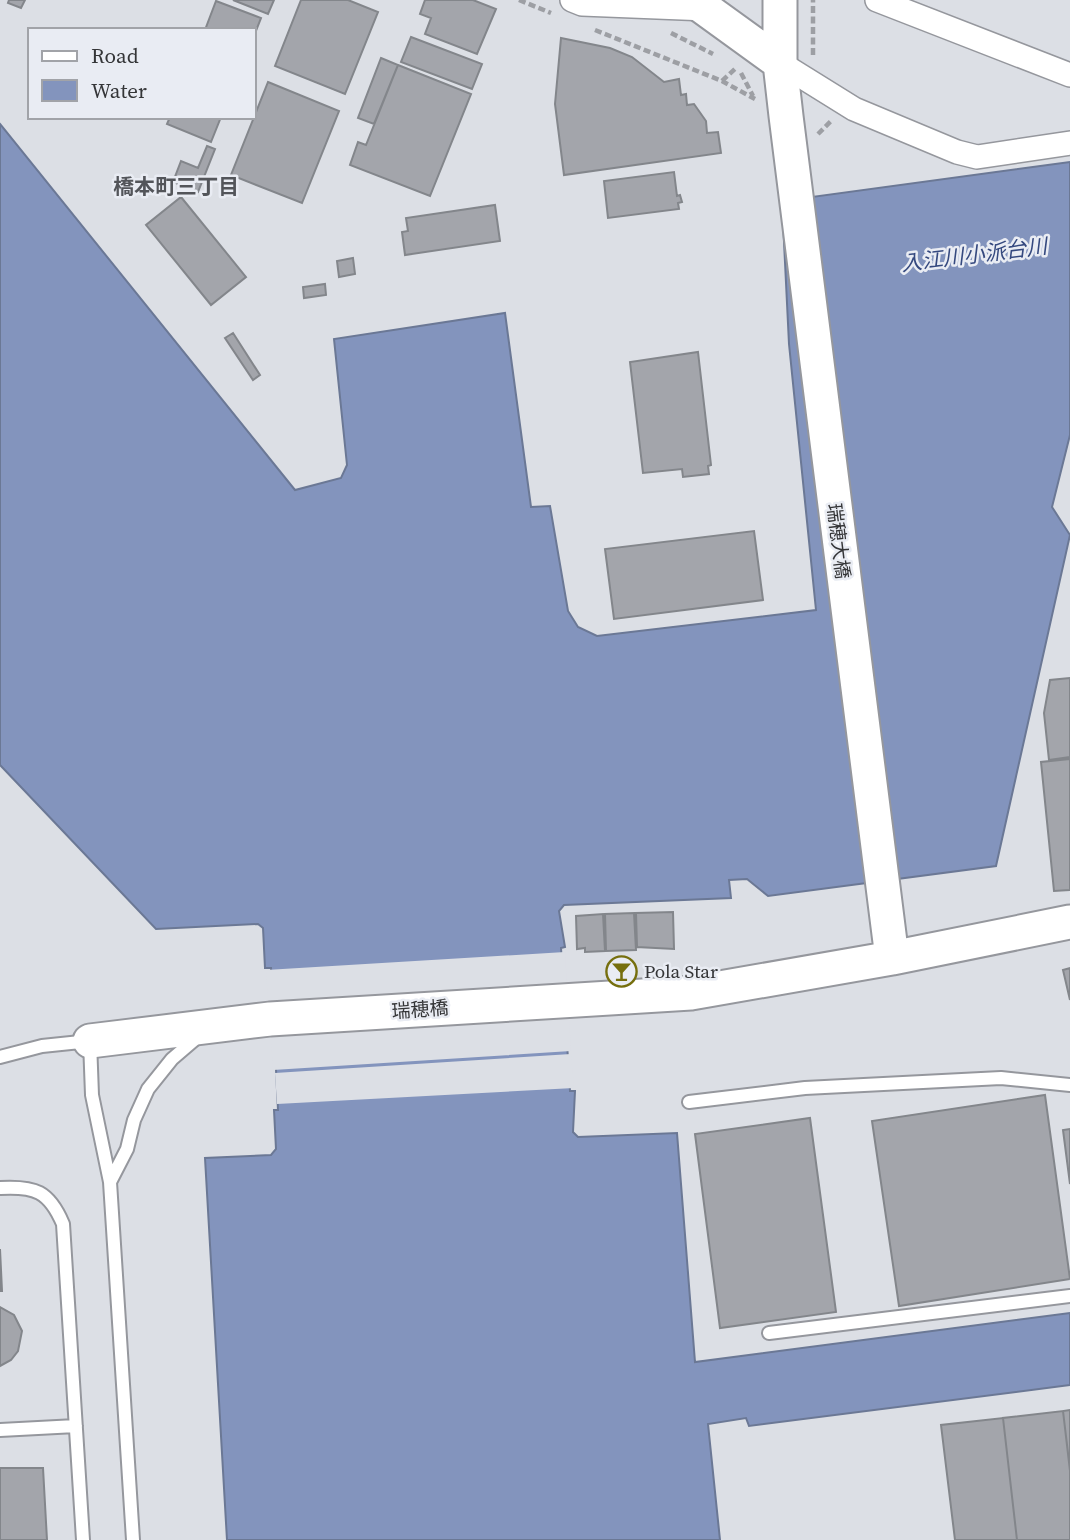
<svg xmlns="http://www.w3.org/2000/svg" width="1070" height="1540" font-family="'Source Serif 4','Noto Sans JP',serif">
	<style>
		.water { fill: #8394bd; stroke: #6b7895; stroke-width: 2 }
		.pier { fill: #dcdfe5 }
		.building { fill: #a3a5ab; stroke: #83868b; stroke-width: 2 }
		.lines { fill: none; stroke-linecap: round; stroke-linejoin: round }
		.lane-casing { stroke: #95979d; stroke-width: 16 }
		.street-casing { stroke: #95979d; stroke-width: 26 }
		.secondary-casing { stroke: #95979d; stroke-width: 37 }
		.path { stroke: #9d9fa4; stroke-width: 4.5; stroke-dasharray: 7 3.5; stroke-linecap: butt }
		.lane { stroke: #fff; stroke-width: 12 }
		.street { stroke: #fff; stroke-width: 23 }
		.secondary { stroke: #fff; stroke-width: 33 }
		.labels { text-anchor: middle; stroke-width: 5; stroke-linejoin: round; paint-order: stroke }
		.street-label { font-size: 19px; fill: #343537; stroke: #e9ecf3 }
		.poi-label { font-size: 19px; fill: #343537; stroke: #e9ecf3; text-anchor: start }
		.neighbourhood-label { font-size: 21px; font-weight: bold; fill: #53555a; stroke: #e9ecf3 }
		.water-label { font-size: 21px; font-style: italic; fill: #35497f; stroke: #e9ecf3 }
	</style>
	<rect width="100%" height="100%" fill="#dcdfe5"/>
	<path class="water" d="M 0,124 L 295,490 L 341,478 L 347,465 L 334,339 L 505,313 L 531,507 L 550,506 L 568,611 L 578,627 L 597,636 L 816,610 L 789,344 L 782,201 L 1070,162 L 1070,435 L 1052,507 L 1070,535 L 996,866 L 768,896 L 747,879 L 729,880 L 731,898 L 564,905 L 559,911 L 565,947 L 561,948 L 570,1091 L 575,1091 L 573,1132 L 578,1137 L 677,1133 L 695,1362 L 1070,1313 L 1070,1385 L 749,1426 L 746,1418 L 708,1424 L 720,1540 L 227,1540 L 205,1158 L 271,1155 L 276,1149 L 274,1110 L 278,1110 L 271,968 L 265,968 L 263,928 L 258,924 L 156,929 L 0,765 Z"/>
	<path class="pier" d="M 565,952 L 571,1051 L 273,1070 L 266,970 Z
		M 571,1054 L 574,1088 L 277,1104 L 275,1073 Z"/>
	<path class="building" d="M 9,0 L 25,0 L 21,8 L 8,3 Z
		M 233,0 L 274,0 L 268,14 Z
		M 301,0 L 348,0 L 378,12 L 345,94 L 275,66 Z
		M 425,0 L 473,0 L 496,9 L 477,54 L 425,34 L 431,18 L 420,14 Z
		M 216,1 L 261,18 L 254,36 L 254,30 L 205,30 Z
		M 411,37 L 482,64 L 472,89 L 401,62 Z
		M 561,38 L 610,48 L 632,57 L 664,82 L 679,79 L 681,95 L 686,94 L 687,105 L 694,104 L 706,121 L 707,133 L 718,132 L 721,153 L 564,175 L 555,104 Z
		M 381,58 L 398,65 L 374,124 L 358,118 Z
		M 398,65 L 471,94 L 430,196 L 350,165 L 358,142 L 366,145 Z
		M 268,82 L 339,111 L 302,203 L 231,175 Z
		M 170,117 L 221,117 L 211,142 L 167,124 Z
		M 207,146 L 215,149 L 198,192 L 173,182 L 181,161 L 198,168 Z
		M 674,172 L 677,196 L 680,195 L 682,202 L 678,203 L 679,209 L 608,218 L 604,181 Z
		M 181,197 L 246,277 L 211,305 L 146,225 Z
		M 495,205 L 500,241 L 405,255 L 402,232 L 408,231 L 406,218 Z
		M 353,258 L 355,274 L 339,277 L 337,261 Z
		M 325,284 L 326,295 L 304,298 L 303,287 Z
		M 233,333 L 260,375 L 253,380 L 225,338 Z
		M 698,352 L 711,465 L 708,466 L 709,474 L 683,477 L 682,469 L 643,473 L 630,362 Z
		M 754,531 L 763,600 L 614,619 L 605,549 Z
		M 1070,678 L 1070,757 L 1049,760 L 1044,713 L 1050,680 Z
		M 1070,759 L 1070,890 L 1054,891 L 1041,762 Z
		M 673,912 L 674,949 L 637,947 L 636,913 Z
		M 634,913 L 636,950 L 606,951 L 605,914 Z
		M 603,914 L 605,951 L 585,952 L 585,948 L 577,949 L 576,916 Z
		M 1070,968 L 1070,1000 L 1063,970 Z
		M 1045,1095 L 1070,1279 L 899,1306 L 872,1121 Z
		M 810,1118 L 836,1312 L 720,1328 L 695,1134 Z
		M 1070,1129 L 1070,1184 L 1063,1130 Z
		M 0,1249 L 2,1291 L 0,1291 Z
		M 0,1307 L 14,1315 L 22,1331 L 18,1351 L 11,1360 L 0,1366 Z
		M 1070,1410 L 1070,1470 L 1063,1411 Z
		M 1063,1411 L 1070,1471 L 1070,1540 L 1017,1540 L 1003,1418 Z
		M 1003,1418 L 1017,1540 L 955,1540 L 941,1425 Z
		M 0,1468 L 43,1468 L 47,1540 L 0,1540 Z"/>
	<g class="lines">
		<defs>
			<path id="lane" d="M 0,1057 L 42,1046 L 90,1041 L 92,1095 L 110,1182 L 133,1540
				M 689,1102 L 805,1088 L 1001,1078 L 1070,1085
				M 110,1182 L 127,1149 L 134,1120 L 148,1089 L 172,1059 L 200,1035
				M 0,1188 C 35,1186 49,1191 63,1224 L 83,1540
				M 769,1333 L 1070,1296
				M 0,1430 L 76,1426"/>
			<path id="street" d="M 572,0 L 582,4 L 707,9
				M 877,0 L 1070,75
				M 780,63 L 854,109 L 957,152 L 977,157 L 1070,143"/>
			<path id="secondary" d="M 693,0 L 780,63
				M 780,0 L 780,63 L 786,116 L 892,958
				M 90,1041 L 270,1019 L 691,993 L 892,958 L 1070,922"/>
		</defs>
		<use href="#lane" class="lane-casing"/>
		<use href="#street" class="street-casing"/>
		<use href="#secondary" class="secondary-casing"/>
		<path class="path" d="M 519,0 L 551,13
			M 595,30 L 722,81 L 755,99
			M 671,33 L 713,54
			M 813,55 L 813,0
			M 741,73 L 753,96
			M 722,81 L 737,67
			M 818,134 L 831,121"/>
		<use href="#lane" class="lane"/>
		<use href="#street" class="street"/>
		<use href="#secondary" class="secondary"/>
	</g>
	<defs>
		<symbol id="bar-ring" viewBox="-11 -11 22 22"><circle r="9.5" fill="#e9ecf3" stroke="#766f0e" stroke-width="1.5"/><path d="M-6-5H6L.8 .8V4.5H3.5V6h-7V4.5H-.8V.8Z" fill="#766f0e"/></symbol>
	</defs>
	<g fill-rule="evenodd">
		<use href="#bar-ring" x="604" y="954" width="35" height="35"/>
	</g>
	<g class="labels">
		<g class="street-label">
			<text transform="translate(839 541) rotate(83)" y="7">瑞穂大橋</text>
			<text transform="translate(420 1009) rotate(-4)" y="7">瑞穂橋</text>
		</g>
		<g class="poi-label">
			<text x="644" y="978">Pola Star</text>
		</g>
		<g class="neighbourhood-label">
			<text x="176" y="194">橋本町三丁目</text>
		</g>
		<g class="water-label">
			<text transform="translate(974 255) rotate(-7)" y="7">入江川小派台川</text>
		</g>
	</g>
	<rect x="28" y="28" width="228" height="91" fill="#e9ecf3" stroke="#a1a3a8" stroke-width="2"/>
	<rect x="42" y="51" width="35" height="10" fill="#ffffff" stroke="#a1a3a8" stroke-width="2"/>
	<text x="91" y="63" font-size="21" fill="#343537">Road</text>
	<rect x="42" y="80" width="35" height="21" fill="#8394bd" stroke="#a1a3a8" stroke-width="2"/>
	<text x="91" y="98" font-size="21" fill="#343537">Water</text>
</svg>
